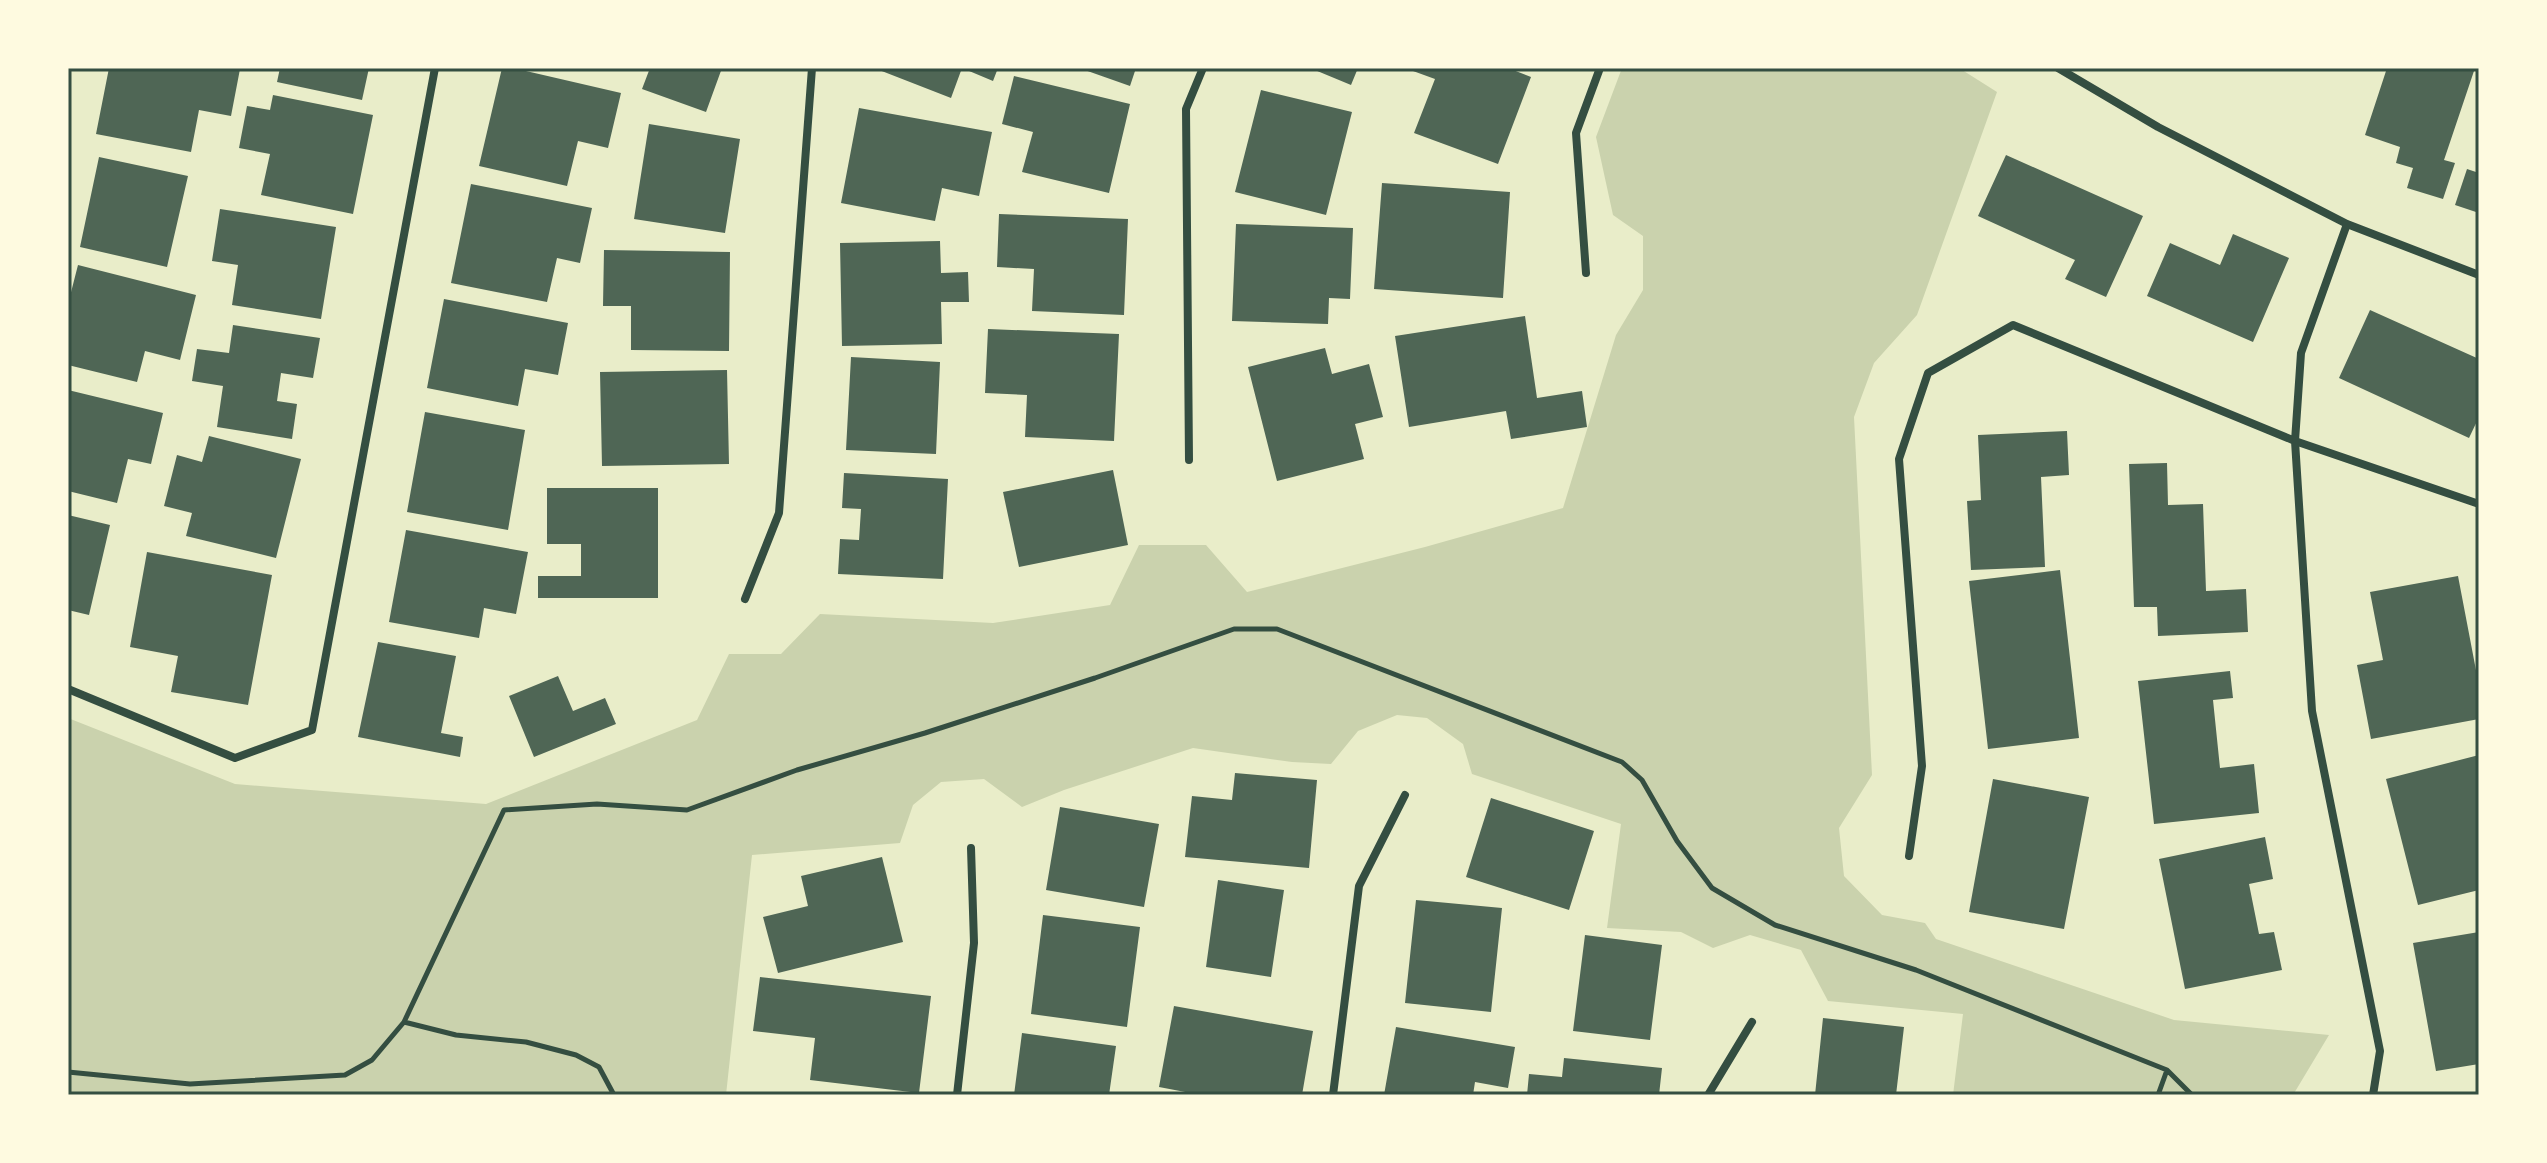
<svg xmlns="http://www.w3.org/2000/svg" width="2547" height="1163" font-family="'PT Sans',sans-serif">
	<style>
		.green { fill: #cad2ad }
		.building { fill: #4f6655 }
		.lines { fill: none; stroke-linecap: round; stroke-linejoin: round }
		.path { stroke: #344e41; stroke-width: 5 }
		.minor { stroke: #344e41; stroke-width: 8 }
		.neatline { fill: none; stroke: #344e41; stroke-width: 3 }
	</style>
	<rect width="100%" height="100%" fill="#e9edc9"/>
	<path class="green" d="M 1622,68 L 1959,68 L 1997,92 L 1917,315 L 1874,363 L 1854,417 L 1872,775 L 1839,828 L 1844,876 L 1882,915 L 1925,923 L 1936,939 L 2174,1020 L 2329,1035 L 2293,1095 L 1953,1095 L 1963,1014 L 1828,1001 L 1801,950 L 1750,935 L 1713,948 L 1681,932 L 1607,928 L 1621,824 L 1472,774 L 1463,744 L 1427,718 L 1397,715 L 1358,731 L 1331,764 L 1292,762 L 1193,748 L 1064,790 L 1022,807 L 984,779 L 941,782 L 913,805 L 900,843 L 752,855 L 726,1095 L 68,1095 L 68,718 L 235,784 L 486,804 L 697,720 L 729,654 L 781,654 L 820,614 L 993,623 L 1110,605 L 1139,545 L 1206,545 L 1247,592 L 1425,547 L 1563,508 L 1616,335 L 1643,290 L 1643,236 L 1613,215 L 1596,137 Z"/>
	<path class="building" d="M 109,68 L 235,68 L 240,69 L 231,116 L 199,110 L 191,152 L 96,134 Z
		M 280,68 L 369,68 L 362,100 L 277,82 Z
		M 502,68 L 513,68 L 621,93 L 608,148 L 578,141 L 567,186 L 479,166 Z
		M 650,68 L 722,68 L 706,112 L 642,89 Z
		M 874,68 L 998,68 L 993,81 L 962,68 L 951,98 Z
		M 1079,68 L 1136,68 L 1130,86 Z
		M 1310,68 L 1358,68 L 1351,85 Z
		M 1414,68 L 1508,68 L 1531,77 L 1498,164 L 1414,133 L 1435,79 L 1413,71 Z
		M 2387,68 L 2475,68 L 2444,160 L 2455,163 L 2443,199 L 2407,188 L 2413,168 L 2396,163 L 2400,147 L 2365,135 Z
		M 1014,76 L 1130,104 L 1109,193 L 1022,172 L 1033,132 L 1002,124 Z
		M 1261,90 L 1352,112 L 1326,215 L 1235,192 Z
		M 273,95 L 373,115 L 353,214 L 261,195 L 270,154 L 239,148 L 247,106 L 270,110 Z
		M 859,108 L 992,132 L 979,196 L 942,188 L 935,221 L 841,203 Z
		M 649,124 L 740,139 L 725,233 L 634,219 Z
		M 2006,155 L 2143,216 L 2106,297 L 2065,279 L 2075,260 L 1978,216 Z
		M 99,157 L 188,176 L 167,267 L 80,247 Z
		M 2479,164 L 2479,213 L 2455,205 L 2467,169 L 2476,172 Z
		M 1382,183 L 1510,192 L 1503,298 L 1374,289 Z
		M 471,184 L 592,208 L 580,263 L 557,258 L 547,302 L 451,283 Z
		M 220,209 L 336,227 L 321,319 L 232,305 L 238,265 L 212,261 Z
		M 999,214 L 1128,219 L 1124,315 L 1032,311 L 1034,269 L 997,267 Z
		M 1236,224 L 1353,228 L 1350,299 L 1329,298 L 1328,324 L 1232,321 Z
		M 2233,234 L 2289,258 L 2253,342 L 2147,296 L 2170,243 L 2220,265 Z
		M 940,241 L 941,273 L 968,272 L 969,302 L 941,302 L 942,344 L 842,346 L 840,243 Z
		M 604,250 L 730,252 L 729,351 L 631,350 L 631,306 L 603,306 Z
		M 78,265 L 196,295 L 180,360 L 145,351 L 137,382 L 68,365 L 68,304 Z
		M 444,299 L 568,323 L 558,375 L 525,369 L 518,406 L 427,388 Z
		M 2370,310 L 2479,359 L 2479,417 L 2469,438 L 2339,378 Z
		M 1525,316 L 1537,398 L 1582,391 L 1587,427 L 1511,439 L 1506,411 L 1409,427 L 1395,336 Z
		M 233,325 L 320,338 L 313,378 L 281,373 L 277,401 L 297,404 L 292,439 L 217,427 L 223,386 L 192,381 L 197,349 L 229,353 Z
		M 988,329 L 1119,334 L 1114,441 L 1025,437 L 1027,395 L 985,393 Z
		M 1325,348 L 1332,374 L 1369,364 L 1383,417 L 1355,424 L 1364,459 L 1277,481 L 1248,367 Z
		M 851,357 L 940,362 L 936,454 L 846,450 Z
		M 727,370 L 729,464 L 602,466 L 600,372 Z
		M 68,390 L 163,413 L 151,464 L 128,459 L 117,503 L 68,491 Z
		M 425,412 L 525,430 L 508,530 L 407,512 Z
		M 2067,431 L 2069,475 L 2041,477 L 2045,567 L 1971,570 L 1967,501 L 1981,500 L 1978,435 Z
		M 209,436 L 301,459 L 276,558 L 186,536 L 192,513 L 164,506 L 177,455 L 202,462 Z
		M 2167,463 L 2168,505 L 2203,504 L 2206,591 L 2246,589 L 2248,632 L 2158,636 L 2157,607 L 2134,607 L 2129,464 Z
		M 1113,470 L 1128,545 L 1019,567 L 1003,492 Z
		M 844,473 L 948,479 L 943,579 L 838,574 L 840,539 L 859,540 L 861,509 L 842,508 Z
		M 547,488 L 658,488 L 658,598 L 538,598 L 538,576 L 581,576 L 581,544 L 547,544 Z
		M 68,515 L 110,525 L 89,615 L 68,610 Z
		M 406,530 L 528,552 L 516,614 L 484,608 L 479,638 L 389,622 Z
		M 147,552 L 272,575 L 248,705 L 171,692 L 178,656 L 130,647 Z
		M 2060,570 L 2079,738 L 1988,749 L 1969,581 Z
		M 2458,576 L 2479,686 L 2479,719 L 2371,739 L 2357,665 L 2383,660 L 2370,592 Z
		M 378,642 L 456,656 L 441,733 L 463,737 L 460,757 L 358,737 Z
		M 2230,671 L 2233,698 L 2213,700 L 2220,768 L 2254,764 L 2259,813 L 2154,824 L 2138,681 Z
		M 558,676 L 573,711 L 605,698 L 616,724 L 534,757 L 509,696 Z
		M 2479,755 L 2479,890 L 2418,905 L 2386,779 Z
		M 1235,773 L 1317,780 L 1309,868 L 1185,857 L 1192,796 L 1232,800 Z
		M 1993,779 L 2089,797 L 2064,929 L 1969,912 Z
		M 1491,798 L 1594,831 L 1569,910 L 1466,877 Z
		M 1060,807 L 1159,824 L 1144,907 L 1046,890 Z
		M 2265,837 L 2273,879 L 2249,884 L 2259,934 L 2274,932 L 2282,970 L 2185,989 L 2159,859 Z
		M 882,857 L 903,942 L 778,973 L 763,917 L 808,906 L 801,876 Z
		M 1218,880 L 1284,890 L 1271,977 L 1206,967 Z
		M 1416,900 L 1502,908 L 1491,1012 L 1405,1003 Z
		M 1043,915 L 1140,927 L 1127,1027 L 1031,1014 Z
		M 2479,932 L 2479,1064 L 2436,1071 L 2413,943 Z
		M 1585,935 L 1662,945 L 1650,1040 L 1573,1031 Z
		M 760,977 L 931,996 L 919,1093 L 810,1080 L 815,1038 L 753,1031 Z
		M 1174,1006 L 1313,1031 L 1302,1095 L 1201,1095 L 1159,1087 Z
		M 1823,1018 L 1904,1027 L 1896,1095 L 1815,1095 Z
		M 1396,1027 L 1515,1047 L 1508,1088 L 1475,1082 L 1473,1095 L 1384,1095 Z
		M 1022,1033 L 1116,1046 L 1109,1095 L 1014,1095 Z
		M 1564,1058 L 1662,1068 L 1659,1095 L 1527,1095 L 1529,1074 L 1562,1077 Z"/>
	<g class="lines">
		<path class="path" d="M 404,1022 L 456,1035 L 526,1042 L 576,1055 L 599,1067 L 614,1095
			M 68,1072 L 190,1084 L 345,1075 L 372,1060 L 404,1022 L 504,810 L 597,804 L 687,810 L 797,770 L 925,733 L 1095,678 L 1234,629 L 1277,629 L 1622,762 L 1642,780 L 1677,841 L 1712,888 L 1775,925 L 1916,970 L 2167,1070 L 2192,1095
			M 2158,1095 L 2167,1070"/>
		<path class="minor" d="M 2058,68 L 2158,127 L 2347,224 L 2479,275
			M 2347,224 L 2301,353 L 2295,441 L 2312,711 L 2380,1051 L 2373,1095
			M 1586,273 L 1576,133 L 1600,68
			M 1189,460 L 1186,109 L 1203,68
			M 745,599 L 779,513 L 812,68
			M 68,689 L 235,758 L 312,730 L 435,68
			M 1909,856 L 1922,766 L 1899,459 L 1928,373 L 2013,325 L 2295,441 L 2479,504
			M 957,1095 L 974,943 L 971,848
			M 1333,1095 L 1359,886 L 1405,795
			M 1708,1095 L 1752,1022"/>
	</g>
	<rect width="2547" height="1163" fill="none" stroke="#fefae0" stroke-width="140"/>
	<rect x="70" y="70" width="2407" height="1023" class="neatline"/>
</svg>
